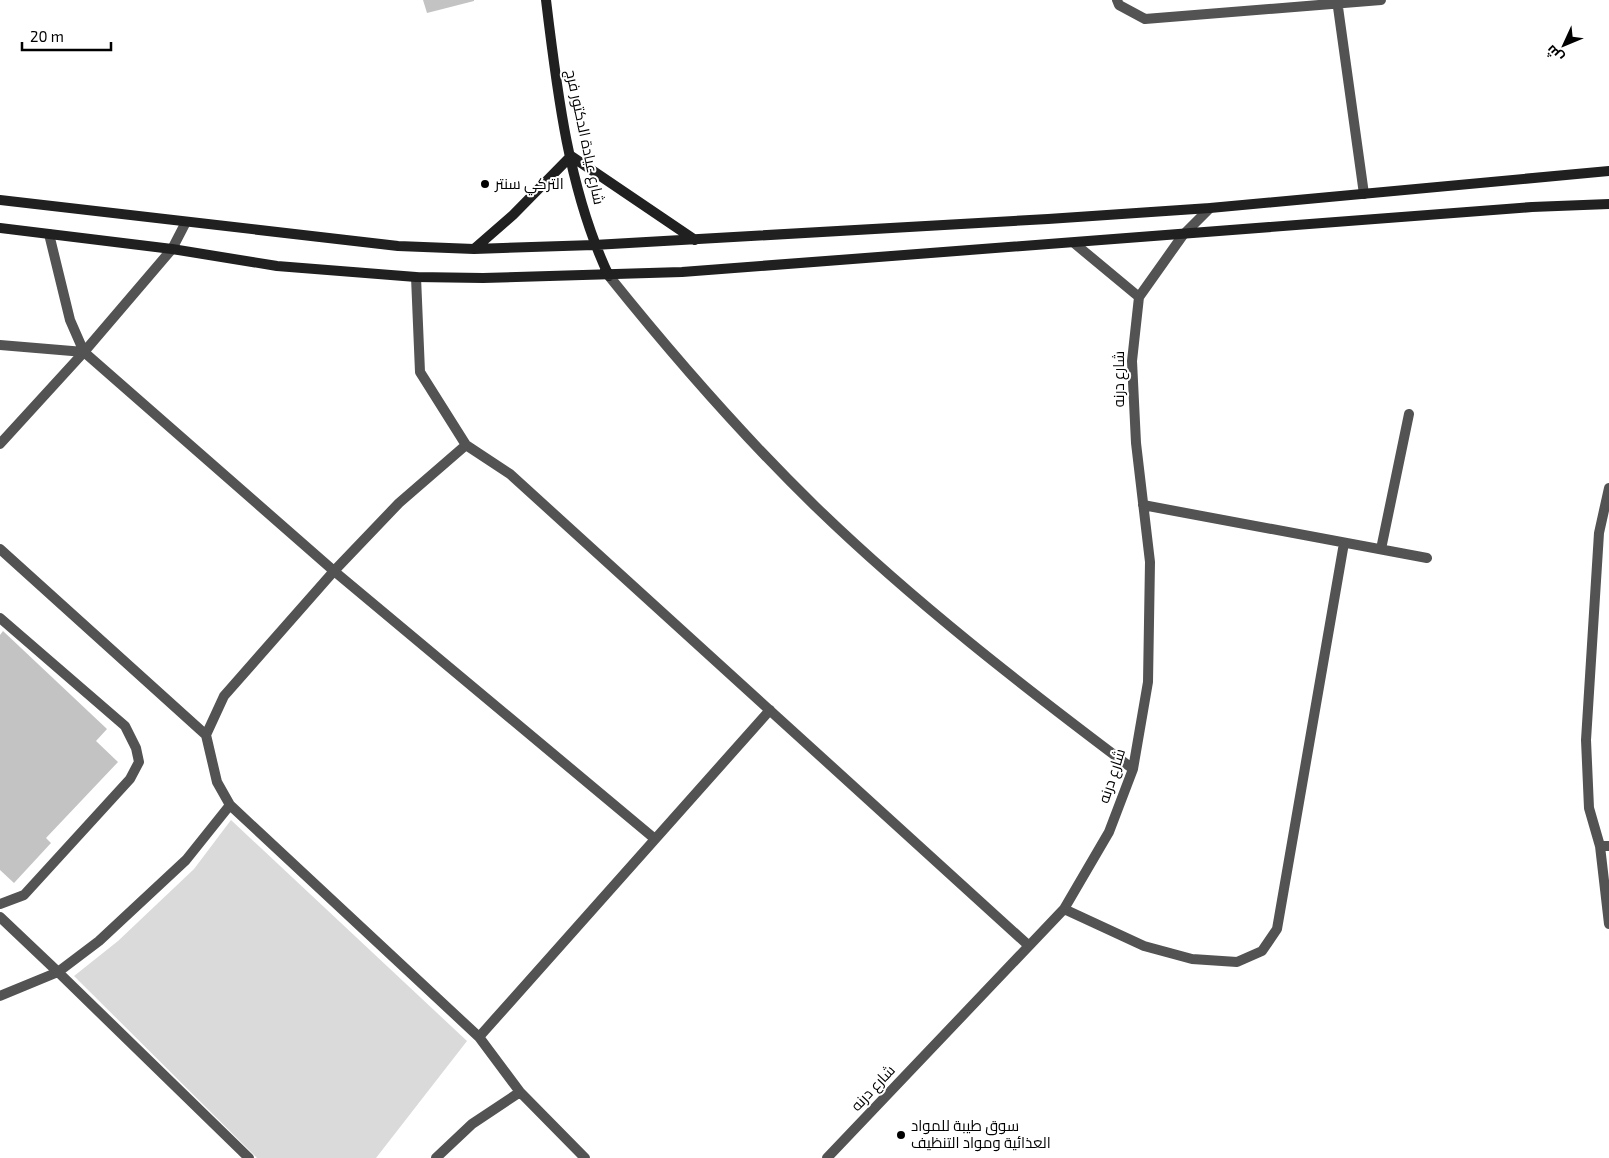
<svg xmlns="http://www.w3.org/2000/svg" width="1609" height="1158" font-family="'Exo 2',Cairo,sans-serif">
	<style>
		.green { fill: #dadada }
		.building { fill: #c3c3c3 }
		.lines { fill: none; stroke-linecap: round; stroke-linejoin: round }
		.lane { stroke: #535353; stroke-width: 10 }
		.street { stroke: #535353; stroke-width: 10 }
		.secondary { stroke: #202020; stroke-width: 10 }
		.poi-dot { fill: #000; stroke: #fff; stroke-width: 2 }
		.labels { text-anchor: middle; stroke-width: 4; stroke-linejoin: round; paint-order: stroke }
		.street-label { font-size: 15px; fill: #000; stroke: #fff }
		.poi-label { font-size: 15px; fill: #000; stroke: #fff; text-anchor: start }
	</style>
	<rect width="100%" height="100%" fill="#fff"/>
	<path class="green" d="M 231,820 L 467,1041 L 376,1158 L 257,1158 L 74,976 L 118,941 L 194,869 Z"/>
	<path class="building" d="M 423,0 L 474,0 L 474,1 L 427,13 Z
		M 3,631 L 107,729 L 96,741 L 118,762 L 46,838 L 51,843 L 14,883 L 0,870 L 0,635 Z"/>
	<g class="lines">
		<path class="lane" d="M 0,618 L 125,726 L 136,748 L 139,762 L 130,779 L 24,895 L 0,904
			M 0,917 L 58,972"/>
		<path class="street" d="M 1117,0 L 1119,5 L 1145,19 L 1381,0
			M 1337,0 L 1364,194
			M 49,234 L 70,320 L 84,352 L 334,571 L 655,839
			M 1074,243 L 1139,297
			M 609,276 C 674,357 741,434 816,507 C 914,602 1024,687 1133,769
			M 416,277 L 420,372 L 466,445 L 510,474 L 1028,945
			M 0,345 L 84,352
			M 0,444 L 84,352 L 172,249 L 186,222
			M 1143,505 L 1427,558
			M 0,549 L 206,735 L 217,782 L 230,805 L 479,1037 L 520,1092 L 585,1158
			M 1381,549 L 1409,414
			M 206,735 L 224,696 L 334,571 L 399,503 L 466,445
			M 1600,846 L 1589,808 L 1586,740 L 1599,533 L 1609,488
			M 1609,846 L 1600,846 L 1609,924
			M 1064,909 L 1144,946 L 1192,959 L 1237,962 L 1262,951 L 1277,929 L 1344,543
			M 58,972 L 249,1158
			M 0,996 L 58,972 L 99,941 L 186,860 L 230,805
			M 479,1037 L 770,710
			M 436,1158 L 472,1124 L 520,1092
			M 827,1158 L 1064,909 L 1109,832 L 1133,769 L 1148,682 L 1150,562 L 1136,443 L 1132,361 L 1139,297 L 1183,235 L 1210,208"/>
		<path class="secondary" d="M 546,0 C 557,92 569,192 609,276
			M 0,200 L 398,246 L 474,249 L 594,245 L 1048,219 L 1210,208 L 1609,171
			M 0,228 L 172,249 L 277,266 L 416,277 L 483,278 L 682,272 L 1532,207 L 1609,204
			M 474,249 L 513,215 L 571,156 L 695,240"/>
	</g>
	<g class="poi-dot">
		<circle cx="485" cy="184" r="5"/>
		<circle cx="901" cy="1135" r="5"/>
	</g>
	<g class="labels">
		<g class="street-label">
			<text transform="translate(585 137) rotate(78)" y="5">شارع عيادة الدكتور فرج</text>
			<text transform="translate(1119 379) rotate(-90)" y="5">شارع درنه</text>
			<text transform="translate(1112 776) rotate(-72)" y="5">شارع درنه</text>
			<text transform="translate(873 1088) rotate(-47)" y="5">شارع درنه</text>
		</g>
		<g class="poi-label">
			<text x="495" y="189">التركي سنتر</text>
			<text x="911" y="1131">سوق طيبة للمواد<tspan x="911" dy="17">العذائية ومواد التنظيف</tspan></text>
		</g>
	</g>
	<g transform="translate(1564 45) rotate(226)" stroke="#ffffff" stroke-width="4" paint-order="stroke">
	<path d="M0-4L9 19L0 12L-9 19Z" fill="#000000"/>
	<text y="-8" font-size="14" font-weight="bold" text-anchor="middle" fill="#000000">ش</text>
	</g>
	<path d="M22 42v8h89v-8" fill="none" stroke="#000000" stroke-width="2.5"/>
	<text x="30" y="42" font-size="15" fill="#000000" stroke="#ffffff" stroke-width="4" paint-order="stroke">20 m</text>
</svg>
